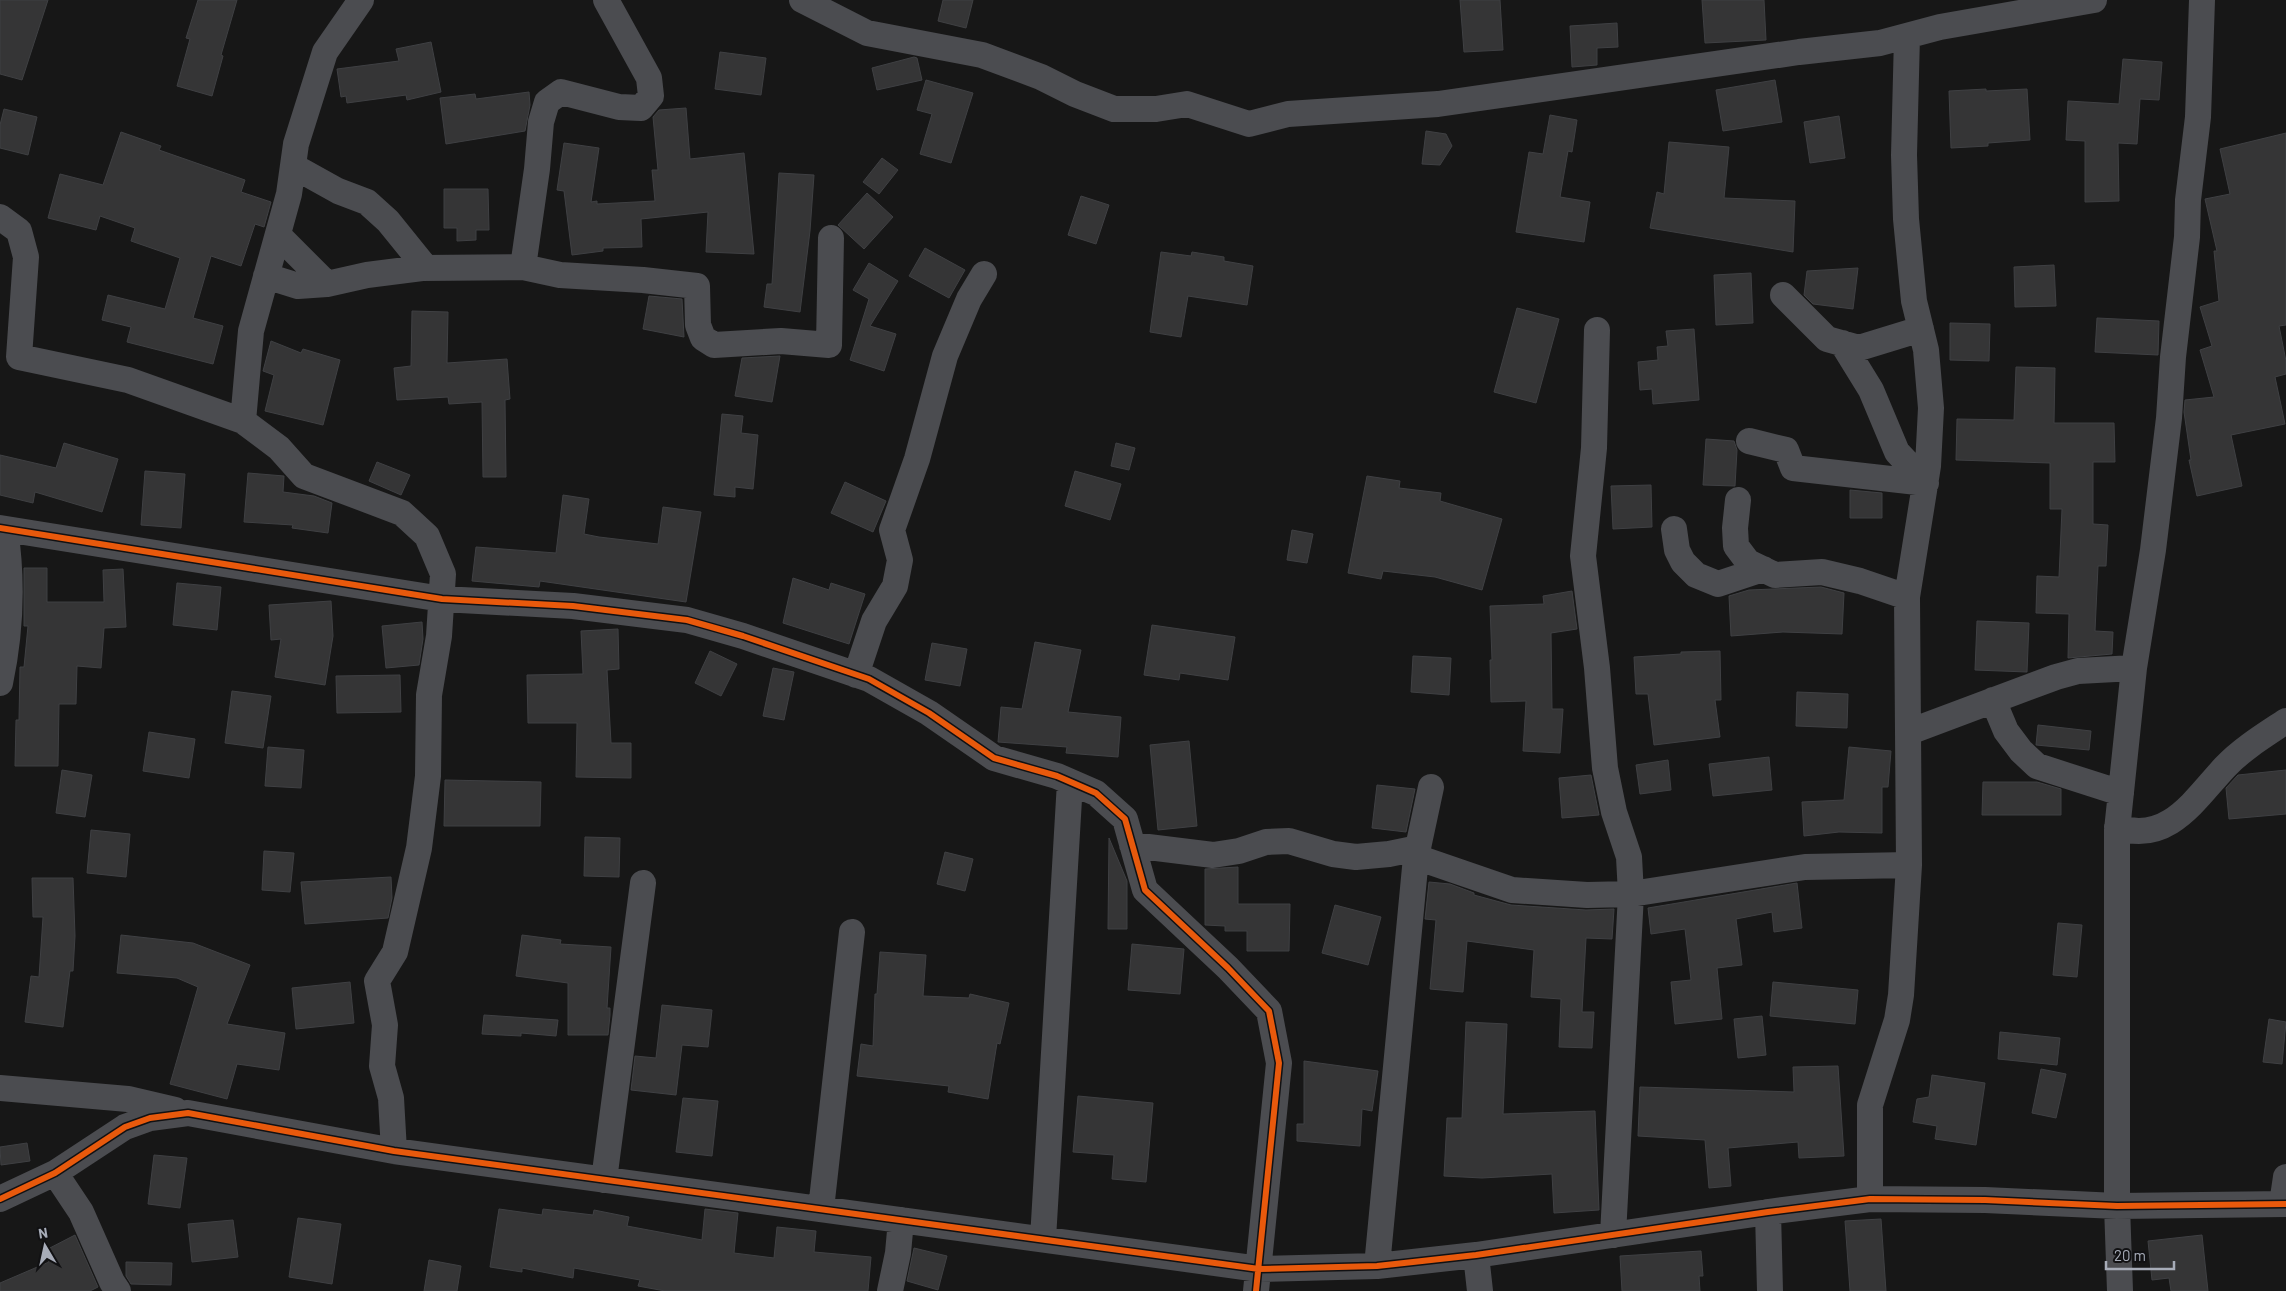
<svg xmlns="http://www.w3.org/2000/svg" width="2286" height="1291" font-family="Barlow,sans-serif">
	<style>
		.building { fill: #353536; stroke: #3f4043 }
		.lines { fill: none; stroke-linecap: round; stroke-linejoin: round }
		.street { stroke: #4b4c50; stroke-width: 26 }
		.cycleway-casing { stroke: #111113; stroke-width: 9 }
		.cycleway { stroke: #e8590c; stroke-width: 6 }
	</style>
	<rect width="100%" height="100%" fill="#171717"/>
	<path class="building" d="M 0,0 L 48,0 L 22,80 L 0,74 Z
		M 198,0 L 237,0 L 221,55 L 223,56 L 212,96 L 177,86 L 190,39 L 186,38 Z
		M 943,0 L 973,0 L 966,28 L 938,21 Z
		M 1460,0 L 1500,0 L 1503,50 L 1464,52 Z
		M 1702,0 L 1764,0 L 1766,40 L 1705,43 Z
		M 1617,23 L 1618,47 L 1597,48 L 1597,65 L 1572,67 L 1570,26 Z
		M 431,42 L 441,92 L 407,100 L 406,95 L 347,103 L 346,96 L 341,97 L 337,69 L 399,61 L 396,49 Z
		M 720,52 L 766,58 L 761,95 L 715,89 Z
		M 914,57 L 917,58 L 922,80 L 877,90 L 872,68 Z
		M 2123,59 L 2162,62 L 2159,100 L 2140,99 L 2137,144 L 2118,143 L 2119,201 L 2085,202 L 2085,141 L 2066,140 L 2068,101 L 2119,104 Z
		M 926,80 L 973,93 L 951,163 L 920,154 L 932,114 L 917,110 Z
		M 1775,80 L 1782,122 L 1723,131 L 1716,90 Z
		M 1986,89 L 1986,91 L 2027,89 L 2030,140 L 1988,143 L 1988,146 L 1951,148 L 1949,91 Z
		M 529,92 L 530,105 L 525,131 L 446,144 L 440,98 L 475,94 L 476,99 Z
		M 686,108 L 690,159 L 744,153 L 754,254 L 706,252 L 708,212 L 641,219 L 642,247 L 603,248 L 603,251 L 572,255 L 564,191 L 557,190 L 564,143 L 599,148 L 591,202 L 597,201 L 597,204 L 655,201 L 652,170 L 658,170 L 653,117 L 659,110 Z
		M 4,109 L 37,117 L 28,155 L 0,148 L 0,125 Z
		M 1550,115 L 1577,120 L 1572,152 L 1568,151 L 1560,197 L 1590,202 L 1584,242 L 1516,232 L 1529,152 L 1543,154 Z
		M 1839,116 L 1845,158 L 1810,163 L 1804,122 Z
		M 1426,131 L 1446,134 L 1452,146 L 1440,165 L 1422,164 Z
		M 121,132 L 161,146 L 159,150 L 245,180 L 241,192 L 271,202 L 264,227 L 255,224 L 241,266 L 211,256 L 193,318 L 223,326 L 213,364 L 127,342 L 131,327 L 102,320 L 108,295 L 165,309 L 180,258 L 131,241 L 135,228 L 100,216 L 96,230 L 48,218 L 60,174 L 103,185 Z
		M 2286,133 L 2286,325 L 2279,326 L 2286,361 L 2286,374 L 2275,377 L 2285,424 L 2231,435 L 2242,486 L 2197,496 L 2189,460 L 2191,460 L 2184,412 L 2185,400 L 2214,397 L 2200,350 L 2212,346 L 2200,307 L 2219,301 L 2214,251 L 2217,251 L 2205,199 L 2230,194 L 2220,149 Z
		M 1669,142 L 1729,147 L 1724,198 L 1795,201 L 1793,252 L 1650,228 L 1657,192 L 1664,194 Z
		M 882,158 L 898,170 L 879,194 L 863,182 Z
		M 779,173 L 814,175 L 810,231 L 800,312 L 764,307 L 767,284 L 772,284 Z
		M 444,189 L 488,189 L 489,230 L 476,230 L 476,240 L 457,241 L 457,228 L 444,228 Z
		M 867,193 L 893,217 L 864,249 L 838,225 Z
		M 1081,196 L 1109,205 L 1096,244 L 1068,235 Z
		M 925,248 L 965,270 L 949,298 L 909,276 Z
		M 1161,252 L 1191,256 L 1192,252 L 1224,257 L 1224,261 L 1253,266 L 1247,305 L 1188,296 L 1181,337 L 1150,332 Z
		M 869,263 L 898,281 L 870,326 L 896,334 L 884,371 L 850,360 L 869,299 L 853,290 Z
		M 2054,265 L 2056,306 L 2015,307 L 2014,267 Z
		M 1858,268 L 1853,309 L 1813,304 L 1804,295 L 1807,271 Z
		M 1751,273 L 1753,323 L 1716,325 L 1714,275 Z
		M 649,296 L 682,299 L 684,337 L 643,329 Z
		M 1517,308 L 1559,319 L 1536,403 L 1494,392 Z
		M 412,311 L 448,312 L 447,363 L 507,359 L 510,399 L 505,400 L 506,477 L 483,477 L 482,402 L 449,404 L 448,397 L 397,400 L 394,368 L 411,366 Z
		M 2097,318 L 2159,321 L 2158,355 L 2095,352 Z
		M 1950,323 L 1990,324 L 1989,361 L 1950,360 Z
		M 1694,329 L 1699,400 L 1653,404 L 1652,389 L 1640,390 L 1638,362 L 1658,360 L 1657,347 L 1668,346 L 1666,331 Z
		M 271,341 L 301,353 L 303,349 L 340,360 L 323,425 L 265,411 L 274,375 L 263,371 Z
		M 780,356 L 772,402 L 735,396 L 742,358 Z
		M 2016,367 L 2055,368 L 2054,423 L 2114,423 L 2115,462 L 2093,462 L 2093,524 L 2108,525 L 2106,566 L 2098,566 L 2095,631 L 2113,632 L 2112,654 L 2068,658 L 2069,614 L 2036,613 L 2037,576 L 2059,577 L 2062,509 L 2050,509 L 2050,463 L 1956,460 L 1957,419 L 2014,420 Z
		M 722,414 L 743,416 L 741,433 L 758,435 L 753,489 L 735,487 L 735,497 L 714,495 Z
		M 1706,439 L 1734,441 L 1737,450 L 1735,486 L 1703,485 Z
		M 64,443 L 118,459 L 102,512 L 35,492 L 33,503 L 0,495 L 0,455 L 56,468 Z
		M 1116,443 L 1135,448 L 1129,470 L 1111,466 Z
		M 377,462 L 410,475 L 401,495 L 369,481 Z
		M 145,471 L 185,474 L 181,528 L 141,525 Z
		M 1075,471 L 1121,484 L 1110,520 L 1065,506 Z
		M 248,473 L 284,476 L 283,492 L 314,496 L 332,503 L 328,533 L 292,528 L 293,525 L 244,522 Z
		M 1367,476 L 1400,481 L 1399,488 L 1441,493 L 1440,501 L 1502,519 L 1482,590 L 1435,577 L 1383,571 L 1381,579 L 1348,573 Z
		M 845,482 L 886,501 L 873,532 L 831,513 Z
		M 1651,485 L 1652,527 L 1613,529 L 1611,486 Z
		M 1850,490 L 1882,493 L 1882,518 L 1850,518 Z
		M 563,495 L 589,499 L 584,534 L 599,537 L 658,544 L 663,507 L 701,512 L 686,602 L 540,581 L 539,587 L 472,581 L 476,547 L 556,553 Z
		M 1292,530 L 1313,534 L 1307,563 L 1287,560 Z
		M 24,568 L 47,568 L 47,602 L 104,602 L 103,570 L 123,569 L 126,627 L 104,628 L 101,668 L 77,666 L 76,704 L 59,704 L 58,766 L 15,766 L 16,720 L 19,720 L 20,667 L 24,667 L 28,626 L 24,626 Z
		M 793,578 L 829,590 L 831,583 L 865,594 L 849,644 L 783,623 Z
		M 177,583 L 221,587 L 217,630 L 173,625 Z
		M 1821,587 L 1844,593 L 1842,634 L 1783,632 L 1731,636 L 1729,596 L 1749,590 Z
		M 1572,591 L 1577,629 L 1551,633 L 1552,709 L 1563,709 L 1560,753 L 1523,751 L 1526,701 L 1491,702 L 1490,660 L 1492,660 L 1490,606 L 1544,604 L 1543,596 Z
		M 331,601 L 333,636 L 325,685 L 275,677 L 281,639 L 271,640 L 269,605 Z
		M 1977,621 L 2029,623 L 2027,672 L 1975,670 Z
		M 422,622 L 423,639 L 419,665 L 386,668 L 382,626 Z
		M 1152,625 L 1235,637 L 1228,680 L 1180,673 L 1179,680 L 1144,675 Z
		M 618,629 L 619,669 L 607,670 L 611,743 L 631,743 L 631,778 L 576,777 L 577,723 L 528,723 L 527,675 L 583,674 L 581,631 Z
		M 1035,642 L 1081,650 L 1068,712 L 1121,717 L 1118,757 L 1066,753 L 1067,747 L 998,742 L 1001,707 L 1022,709 Z
		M 932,643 L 967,649 L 960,686 L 925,680 Z
		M 710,651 L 737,664 L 721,696 L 695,683 Z
		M 1720,651 L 1721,700 L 1715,700 L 1720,737 L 1654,745 L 1648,694 L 1636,694 L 1634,657 L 1681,654 L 1681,652 Z
		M 1413,656 L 1451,658 L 1449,695 L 1411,692 Z
		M 773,668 L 794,672 L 784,720 L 763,716 Z
		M 400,675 L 401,712 L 337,713 L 336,676 Z
		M 232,691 L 271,696 L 263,748 L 225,743 Z
		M 1797,692 L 1848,694 L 1847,728 L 1796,726 Z
		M 2038,725 L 2091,731 L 2089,750 L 2036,745 Z
		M 149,732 L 195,739 L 189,778 L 143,771 Z
		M 1189,741 L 1197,826 L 1158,830 L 1150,745 Z
		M 268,747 L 304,750 L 301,788 L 265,786 Z
		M 1849,747 L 1891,751 L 1888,787 L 1882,787 L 1882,833 L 1839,832 L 1804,836 L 1802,802 L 1844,800 Z
		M 1769,757 L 1772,790 L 1713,796 L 1709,764 Z
		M 1668,760 L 1671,790 L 1640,794 L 1636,765 Z
		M 62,770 L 92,775 L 85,817 L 56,813 Z
		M 2286,770 L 2286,814 L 2229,819 L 2226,788 L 2238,775 Z
		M 1591,775 L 1599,815 L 1562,818 L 1559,778 Z
		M 445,780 L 541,782 L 540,826 L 444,826 Z
		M 1983,782 L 2037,782 L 2061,789 L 2061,815 L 1982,815 Z
		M 1377,785 L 1415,789 L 1406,832 L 1372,828 Z
		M 91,830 L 130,834 L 126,877 L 87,873 Z
		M 585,837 L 620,838 L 619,877 L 584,876 Z
		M 1109,838 L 1127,881 L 1127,929 L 1108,929 Z
		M 264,851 L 294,853 L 290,892 L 262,890 Z
		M 945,852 L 973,859 L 965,891 L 937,884 Z
		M 1238,867 L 1238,904 L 1290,904 L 1289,951 L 1247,951 L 1247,931 L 1225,931 L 1225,926 L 1205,925 L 1205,869 Z
		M 391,877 L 392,898 L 388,918 L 305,924 L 301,882 Z
		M 32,878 L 73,878 L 75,936 L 73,971 L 70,971 L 63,1027 L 25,1022 L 31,976 L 39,977 L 43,917 L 33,917 Z
		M 1429,882 L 1450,884 L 1474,893 L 1474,895 L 1511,905 L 1586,910 L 1614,909 L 1612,939 L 1586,938 L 1582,1012 L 1594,1012 L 1592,1048 L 1559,1047 L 1561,999 L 1531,997 L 1534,950 L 1467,941 L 1463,992 L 1430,989 L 1436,920 L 1425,919 Z
		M 1797,883 L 1802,928 L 1774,932 L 1772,912 L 1736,919 L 1742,965 L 1717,968 L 1722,1019 L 1675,1024 L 1671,982 L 1691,980 L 1685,929 L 1651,934 L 1648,908 Z
		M 1335,905 L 1381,917 L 1368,965 L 1322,953 Z
		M 2058,923 L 2082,925 L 2077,977 L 2053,975 Z
		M 121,935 L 193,943 L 250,965 L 227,1024 L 285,1033 L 279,1070 L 237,1064 L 227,1099 L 170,1084 L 198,987 L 177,978 L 117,973 Z
		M 522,935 L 561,940 L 560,944 L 611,947 L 607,1008 L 610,1008 L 610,1015 L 608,1035 L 568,1035 L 568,983 L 516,976 Z
		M 1132,944 L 1184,949 L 1180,994 L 1128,990 Z
		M 880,952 L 926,955 L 923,996 L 969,998 L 970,994 L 1009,1003 L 1000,1044 L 997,1043 L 988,1099 L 948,1092 L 949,1086 L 857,1076 L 861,1044 L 873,1046 L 875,994 L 877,994 Z
		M 350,982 L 354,1023 L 296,1029 L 292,988 Z
		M 1773,982 L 1858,990 L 1855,1024 L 1770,1016 Z
		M 662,1005 L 712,1010 L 708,1047 L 682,1045 L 676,1095 L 631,1090 L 635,1056 L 656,1058 Z
		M 484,1015 L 558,1020 L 556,1036 L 521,1033 L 521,1036 L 482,1034 Z
		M 1762,1016 L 1766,1055 L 1738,1058 L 1734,1019 Z
		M 2269,1019 L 2286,1022 L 2282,1064 L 2263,1062 Z
		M 1466,1022 L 1507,1024 L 1503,1114 L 1595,1111 L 1599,1210 L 1554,1213 L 1552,1174 L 1482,1178 L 1444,1176 L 1447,1118 L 1462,1118 Z
		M 2000,1032 L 2060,1038 L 2057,1065 L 1998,1059 Z
		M 1304,1061 L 1378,1071 L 1372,1111 L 1362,1109 L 1360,1146 L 1297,1141 L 1297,1124 L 1304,1124 Z
		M 1838,1066 L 1844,1156 L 1799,1158 L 1798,1142 L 1728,1148 L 1731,1186 L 1709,1188 L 1705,1140 L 1638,1136 L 1640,1087 L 1794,1092 L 1793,1067 Z
		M 2041,1069 L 2066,1074 L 2056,1118 L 2032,1113 Z
		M 1932,1075 L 1985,1083 L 1976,1145 L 1935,1139 L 1937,1126 L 1913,1122 L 1917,1099 L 1929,1097 Z
		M 1078,1096 L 1153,1103 L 1146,1182 L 1112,1179 L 1114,1155 L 1073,1152 Z
		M 683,1098 L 718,1101 L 712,1156 L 676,1152 Z
		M 27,1143 L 30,1161 L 1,1165 L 0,1147 Z
		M 154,1155 L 187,1158 L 180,1208 L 148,1204 Z
		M 499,1209 L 542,1215 L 543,1209 L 593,1215 L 594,1210 L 629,1217 L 627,1226 L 702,1240 L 705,1209 L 738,1213 L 734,1253 L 774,1258 L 777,1227 L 816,1231 L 814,1252 L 871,1257 L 868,1291 L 665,1291 L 638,1286 L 640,1280 L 574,1268 L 573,1278 L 522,1268 L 522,1272 L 490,1267 Z
		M 298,1218 L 341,1224 L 332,1284 L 289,1277 Z
		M 1881,1219 L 1886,1291 L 1850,1291 L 1845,1221 Z
		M 233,1220 L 238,1257 L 192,1262 L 188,1224 Z
		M 75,1235 L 98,1287 L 90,1291 L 0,1291 L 0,1283 L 49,1262 L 44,1251 Z
		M 2202,1235 L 2208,1291 L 2171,1291 L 2169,1278 L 2152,1280 L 2148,1241 Z
		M 914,1248 L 947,1256 L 938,1290 L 907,1281 Z
		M 1701,1251 L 1703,1276 L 1699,1276 L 1700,1291 L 1622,1291 L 1620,1256 Z
		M 429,1260 L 461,1266 L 457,1291 L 424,1291 Z
		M 126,1262 L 172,1263 L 171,1285 L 131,1284 L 126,1276 Z"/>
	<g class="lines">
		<path class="street" d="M 802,0 L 867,33 L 982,55 L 1041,77 L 1075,94 L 1114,109 L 1156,109 L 1187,104 L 1249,124 L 1288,114 L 1438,104 L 1799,52 L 1880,43 L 1940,27 L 2094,0
			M 293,166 L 338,191 L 367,202 L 388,221 L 426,268
			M 0,217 L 19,231 L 26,257 L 19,357 L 128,380 L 243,421 L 279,448 L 304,476 L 402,513 L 427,536 L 443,574 L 439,636 L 429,695 L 428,776 L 419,848 L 395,952 L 377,981 L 385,1025 L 382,1066 L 391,1098 L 394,1151
			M 278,235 L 327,284
			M 523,267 L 537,169 L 541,122 L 547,102 L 561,92 L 619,107 L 641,108 L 651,96 L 649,78 L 606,0
			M 266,276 L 298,286 L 327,284 L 367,275 L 422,268 L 523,267 L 560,275 L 643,280 L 697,286 L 698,325 L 703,338 L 714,345 L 781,341 L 829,345 L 831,238
			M 1783,295 L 1827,339 L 1859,348 L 1921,329
			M 1842,343 L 1871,390 L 1897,452 L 1926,483
			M 243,421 L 251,331 L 289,194 L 296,144 L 325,52 L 361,0
			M 1749,441 L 1786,450 L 1793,468 L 1926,483
			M 1738,500 L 1735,528 L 1736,546 L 1748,562 L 1775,575 L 1822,572 L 1860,581 L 1907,597
			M 0,528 L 442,599 L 573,606 L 687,620 L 743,636 L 869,679 L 929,713 L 994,758 L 1057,776 L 1096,793 L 1125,819 L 1145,890 L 1228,968 L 1269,1011 L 1279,1063 L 1256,1291
			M 1674,529 L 1677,550 L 1683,562 L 1696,575 L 1718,584 L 1763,569
			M 856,675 L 874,621 L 895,586 L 900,560 L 892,530 L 917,459 L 945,356 L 969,299 L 984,274
			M 0,683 C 11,631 13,582 5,529
			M 1993,700 L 2006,731 L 2021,751 L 2037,766 L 2121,793
			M 1909,732 L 2056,677 L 2078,671 L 2134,668
			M 2117,827 C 2168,845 2195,799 2225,767 C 2242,749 2265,735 2286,721
			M 1132,845 L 1213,855 L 1239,851 L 1266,842 L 1289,841 L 1333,854 L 1356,857 L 1389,854 L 1418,848
			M 1416,857 L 1512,890 L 1587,895 L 1631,894 L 1629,857 L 1614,812 L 1605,768 L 1597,668 L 1583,556 L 1594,448 L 1597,330
			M 0,1088 L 128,1099 L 175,1110
			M 55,1173 L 81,1212 L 112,1282 L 118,1291
			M 604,1180 L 643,883
			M 0,1199 L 55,1173 L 125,1127 L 150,1118 L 188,1113 L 394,1151 L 1259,1269 L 1377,1266 L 1476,1255 L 1768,1212 L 1870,1199 L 1985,1200 L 2117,1206 L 2286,1204
			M 1870,1199 L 1870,1105 L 1897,1020 L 1901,995 L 1909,865 L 1907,597 L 1928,466 L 1931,408 L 1926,350 L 1914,301 L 1906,219 L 1904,155 L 1907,36
			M 2282,1204 L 2286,1177
			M 821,1209 L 852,932
			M 1768,1212 L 1770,1291
			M 1613,1235 L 1631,894 L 1805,867 L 1909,865
			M 1043,1239 L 1070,782
			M 1476,1255 L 1480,1291
			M 1377,1266 L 1416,857 L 1431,787
			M 890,1291 L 898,1253 L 901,1220
			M 2120,1291 L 2117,1206 L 2117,830 L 2134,668 L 2153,550 L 2169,418 L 2173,357 L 2187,237 L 2188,200 L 2198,117 L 2202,0"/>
		<defs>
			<path id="cycleway" d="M 0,528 L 442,599 L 573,606 L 687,620 L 743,636 L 869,679 L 929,713 L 994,758 L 1057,776 L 1096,793 L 1125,819 L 1145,890 L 1228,968 L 1269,1011 L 1279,1063 L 1256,1291
				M 0,1199 L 55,1173 L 125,1127 L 150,1118 L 188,1113 L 394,1151 L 1259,1269 L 1377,1266 L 1476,1255 L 1768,1212 L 1870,1199 L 1985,1200 L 2117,1206 L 2286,1204"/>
		</defs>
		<use href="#cycleway" class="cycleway-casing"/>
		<use href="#cycleway" class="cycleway"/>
	</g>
	<g transform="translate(45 1246) rotate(351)" stroke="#111113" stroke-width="4" paint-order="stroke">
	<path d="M0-4L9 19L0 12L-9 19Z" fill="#a7acb8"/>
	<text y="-8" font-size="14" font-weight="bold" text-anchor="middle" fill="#a7acb8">N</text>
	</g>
	<path d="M2106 1261v8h68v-8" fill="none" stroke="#a7acb8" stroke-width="2.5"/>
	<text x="2114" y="1261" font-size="15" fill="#a7acb8" stroke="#111113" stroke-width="4" paint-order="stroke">20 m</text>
</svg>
